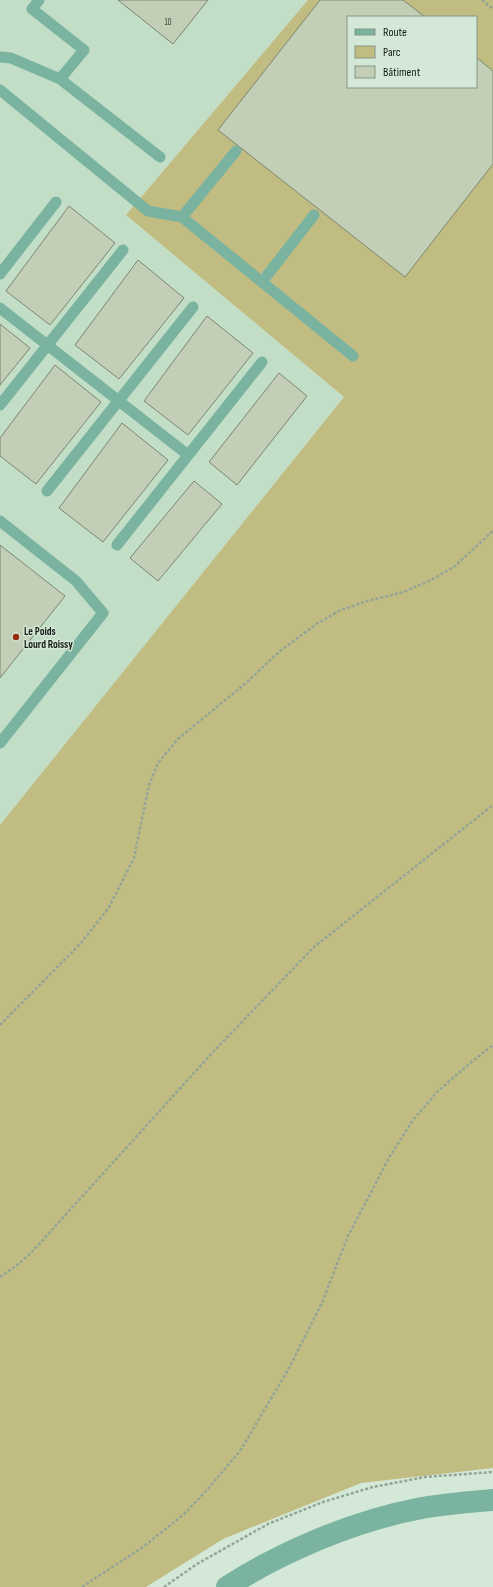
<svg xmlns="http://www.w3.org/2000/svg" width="493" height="1587" font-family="'Sofia Sans Condensed',sans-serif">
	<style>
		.built { fill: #c2dec6 }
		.green { fill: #c1bc82; fill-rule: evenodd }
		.building { fill: #c3ceb6; stroke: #7d8671 }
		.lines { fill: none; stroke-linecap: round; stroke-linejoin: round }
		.path { stroke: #94a496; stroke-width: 2.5; stroke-dasharray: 3 2; stroke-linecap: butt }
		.service { stroke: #7bb3a1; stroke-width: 11 }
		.tertiary { stroke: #7bb3a1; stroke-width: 22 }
		.poi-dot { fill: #952d10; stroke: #d3e8d6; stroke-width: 1.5 }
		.labels { text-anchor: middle; stroke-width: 3; stroke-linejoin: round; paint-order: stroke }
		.number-label { font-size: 9px; fill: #3e473c }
		.poi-label { font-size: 11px; font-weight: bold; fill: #121a13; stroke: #d3e8d6; text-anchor: start }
	</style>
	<rect width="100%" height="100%" fill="#d3e8d6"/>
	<path class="built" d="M 0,0 L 308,0 L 126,215 L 344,397 L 0,825 Z"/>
	<path class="green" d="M 308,0 L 493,0 L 493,1468 L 361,1483 L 223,1539 L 146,1587 L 0,1587 L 0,825 L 344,397 L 126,215 ZM 348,17 L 476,17 L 476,87 L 348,87 Z"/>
	<path class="building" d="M 118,0 L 208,0 L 173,44 Z
		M 320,0 L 403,0 L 425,17 L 348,17 L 348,87 L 476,87 L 476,57 L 493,71 L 493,164 L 405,277 L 218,130 Z
		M 69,206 L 115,243 L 50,325 L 6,291 Z
		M 138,260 L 184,298 L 119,379 L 75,345 Z
		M 207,316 L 253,353 L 188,435 L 144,401 Z
		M 0,324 L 30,348 L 0,385 Z
		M 55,365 L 101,402 L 36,484 L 0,456 L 0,438 Z
		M 279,373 L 307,396 L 237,485 L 209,462 Z
		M 122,423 L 168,460 L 103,542 L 59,508 Z
		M 194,481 L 222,504 L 158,581 L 130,558 Z
		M 0,545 L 65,596 L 0,678 Z"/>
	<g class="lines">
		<path class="path" d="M 482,0 L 493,9
			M 0,1025 L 81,943 L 108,909 L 134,858 L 149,785 L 158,763 L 178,739 L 246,683 L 280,651 L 318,623 L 341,610 L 367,601 L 404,592 L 433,579 L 455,566 L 493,531
			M 0,1277 L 16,1266 L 31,1253 L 213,1052 L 314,947 L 493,805
			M 82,1587 L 143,1547 L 183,1515 L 207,1490 L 240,1451 L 288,1370 L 321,1305 L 348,1236 L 390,1156 L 413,1120 L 437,1092 L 469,1064 L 493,1045
			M 164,1587 L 197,1564 L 268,1524 L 323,1502 L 373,1487 L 425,1477 L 493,1472"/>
		<path class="service" d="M 39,0 L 32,9 L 84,50 L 60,79
			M 0,57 L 11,58 L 60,79 L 160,157
			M 0,90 L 148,211 L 182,217 L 236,151
			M 182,217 L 262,282 L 314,215
			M 0,274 L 56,202
			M 262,282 L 353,356
			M 0,308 L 188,455
			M 0,405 L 123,250
			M 47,491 L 193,307
			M 0,521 L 76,581 L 103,613 L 0,743
			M 117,545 L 262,362"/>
		<path class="tertiary" d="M 227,1587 C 281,1552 354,1521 417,1509 C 442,1504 468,1502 493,1500"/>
	</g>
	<circle class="poi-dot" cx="16" cy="637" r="4"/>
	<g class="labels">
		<g class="number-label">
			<text x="168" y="25">10</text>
		</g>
		<g class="poi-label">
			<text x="24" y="635">Le Poids<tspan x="24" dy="13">Lourd Roissy</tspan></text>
		</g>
	</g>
	<rect x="347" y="16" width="130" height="72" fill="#d3e8d6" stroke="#869688"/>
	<rect x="355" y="29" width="20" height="6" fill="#7bb3a1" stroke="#869688"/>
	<text x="383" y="36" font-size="12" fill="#121a13">Route</text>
	<rect x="355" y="46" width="20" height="12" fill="#c1bc82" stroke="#869688"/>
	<text x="383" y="56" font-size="12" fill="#121a13">Parc</text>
	<rect x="355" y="66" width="20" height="12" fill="#c3ceb6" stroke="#869688"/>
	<text x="383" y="76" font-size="12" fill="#121a13">Bâtiment</text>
</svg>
